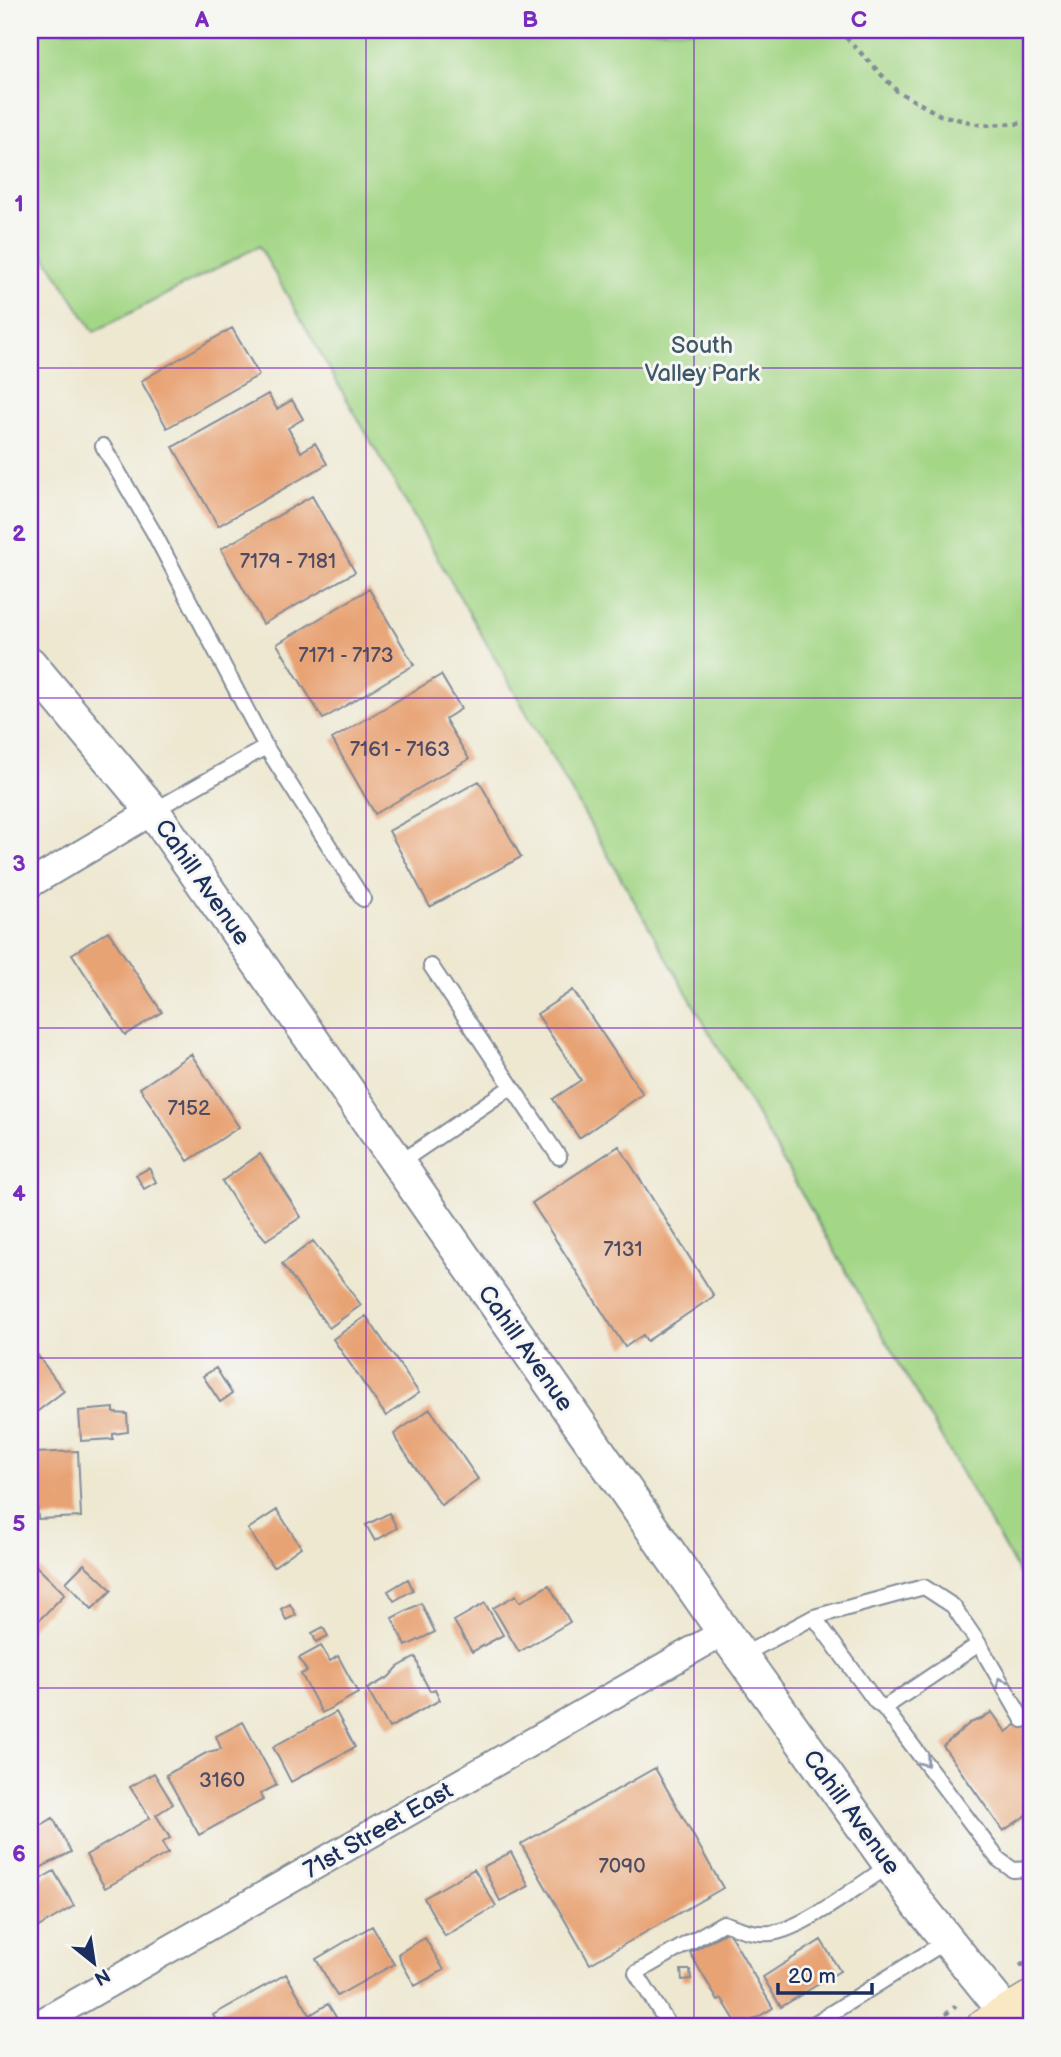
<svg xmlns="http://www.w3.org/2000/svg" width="1061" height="2057" font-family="'Balsamiq Sans',sans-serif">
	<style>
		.green { fill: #a3d685; stroke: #5f8272; stroke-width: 2 }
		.building { fill: #e8a375 }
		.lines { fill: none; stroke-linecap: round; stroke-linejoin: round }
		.service-casing { stroke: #848c98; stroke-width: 18 }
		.minor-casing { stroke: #848c98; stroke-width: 30 }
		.tertiary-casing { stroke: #848c98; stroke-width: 37 }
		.secondary-casing { stroke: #848c98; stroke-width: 40 }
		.path { stroke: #848c98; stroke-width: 4.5; stroke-dasharray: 5 5; stroke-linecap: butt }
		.service { stroke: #fff; stroke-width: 14 }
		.minor { stroke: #fff; stroke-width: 26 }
		.tertiary { stroke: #fff; stroke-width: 33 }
		.secondary { stroke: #fae7c3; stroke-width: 37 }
		.oneway { stroke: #8d97ae }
		.grid { fill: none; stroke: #7b2cbf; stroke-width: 2; stroke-opacity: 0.55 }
		.labels { text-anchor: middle; stroke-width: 6; stroke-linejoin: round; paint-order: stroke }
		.number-label { font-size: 21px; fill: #4e4c64 }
		.park-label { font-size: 24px; fill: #3d5968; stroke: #f6f6f2 }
		.street-label { font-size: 24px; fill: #1b2f5e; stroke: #f6f6f2 }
		.neatline { fill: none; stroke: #7b2cbf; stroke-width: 2.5 }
		.grid-label { font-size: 23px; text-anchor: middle; font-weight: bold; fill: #7b2cbf }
	</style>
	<rect width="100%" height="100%" fill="#f6f6f2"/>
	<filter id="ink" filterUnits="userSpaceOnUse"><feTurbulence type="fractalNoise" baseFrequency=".0143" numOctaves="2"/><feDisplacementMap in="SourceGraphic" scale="14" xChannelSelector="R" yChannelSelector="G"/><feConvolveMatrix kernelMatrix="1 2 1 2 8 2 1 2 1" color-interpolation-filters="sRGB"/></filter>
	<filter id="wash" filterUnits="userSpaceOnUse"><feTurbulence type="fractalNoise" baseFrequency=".00686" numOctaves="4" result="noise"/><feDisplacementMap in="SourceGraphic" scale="28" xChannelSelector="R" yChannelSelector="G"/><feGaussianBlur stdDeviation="1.57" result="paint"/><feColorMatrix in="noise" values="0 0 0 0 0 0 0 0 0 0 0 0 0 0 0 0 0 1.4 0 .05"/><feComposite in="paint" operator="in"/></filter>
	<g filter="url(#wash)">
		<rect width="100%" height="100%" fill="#eee8d1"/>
		<path class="green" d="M 30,30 L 1031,30 L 1031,1594 L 259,246 L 94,332 L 30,233 Z"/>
		<g id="blocks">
			<path class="building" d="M 232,328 L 259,375 L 167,428 L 141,381 Z
				M 268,394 L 277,409 L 292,400 L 303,419 L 288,428 L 301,452 L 315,443 L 327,464 L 218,526 L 173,447 Z
				M 312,496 L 355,572 L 263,624 L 221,549 Z
				M 369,589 L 414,665 L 323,719 L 277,644 Z
				M 441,675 L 461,709 L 445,719 L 469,759 L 375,814 L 332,739 Z
				M 479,781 L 521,857 L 430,907 L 389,831 Z
				M 108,931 L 162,1012 L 125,1035 L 72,954 Z
				M 573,990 L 643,1094 L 579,1138 L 553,1099 L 581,1080 L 537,1014 Z
				M 191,1054 L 239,1127 L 188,1161 L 140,1088 Z
				M 619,1146 L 714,1296 L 647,1341 L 643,1335 L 625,1347 L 532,1203 Z
				M 260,1154 L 301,1217 L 266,1240 L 241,1211 L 222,1181 Z
				M 149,1168 L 156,1182 L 144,1189 L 136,1175 Z
				M 313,1241 L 361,1305 L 329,1328 L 282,1264 Z
				M 366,1316 L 419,1393 L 386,1416 L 333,1339 Z
				M 30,1345 L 64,1391 L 30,1417 Z
				M 216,1368 L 232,1394 L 220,1402 L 203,1376 Z
				M 114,1408 L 114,1413 L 127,1414 L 128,1432 L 113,1434 L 113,1439 L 81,1441 L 79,1411 Z
				M 430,1409 L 478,1479 L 441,1505 L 397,1441 L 394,1434 Z
				M 78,1451 L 81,1517 L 38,1519 L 35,1453 Z
				M 277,1510 L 301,1547 L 273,1567 L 248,1529 Z
				M 389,1513 L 397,1528 L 375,1541 L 366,1525 Z
				M 33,1563 L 65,1594 L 30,1629 L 30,1566 Z
				M 84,1564 L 112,1590 L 92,1609 L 66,1582 Z
				M 408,1579 L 413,1590 L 394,1601 L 388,1591 Z
				M 549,1585 L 570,1622 L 519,1652 L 493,1608 L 516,1595 L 520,1602 Z
				M 421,1603 L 435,1632 L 406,1646 L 392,1618 Z
				M 485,1603 L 503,1635 L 472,1652 L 454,1621 Z
				M 290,1604 L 296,1615 L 286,1620 L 281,1609 Z
				M 323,1627 L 328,1636 L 316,1642 L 312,1633 Z
				M 321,1646 L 330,1661 L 338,1656 L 358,1693 L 322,1713 L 301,1674 L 307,1671 L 299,1658 Z
				M 416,1657 L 421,1674 L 430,1691 L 435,1689 L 440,1700 L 389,1728 L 367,1689 L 389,1677 L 398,1667 Z
				M 336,1712 L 355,1747 L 291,1782 L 273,1747 Z
				M 992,1712 L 1006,1732 L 1030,1715 L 1031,1717 L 1031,1762 L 1027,1765 L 1031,1771 L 1031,1812 L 1003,1831 L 943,1746 L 970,1723 L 981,1719 Z
				M 243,1722 L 277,1785 L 260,1794 L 263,1800 L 199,1835 L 166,1775 L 208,1752 L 221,1749 L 216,1736 Z
				M 655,1768 L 723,1888 L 590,1964 L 521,1844 Z
				M 154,1773 L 173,1804 L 156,1815 L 170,1838 L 162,1843 L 168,1853 L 105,1888 L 86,1855 L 150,1818 L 130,1787 Z
				M 53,1818 L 71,1852 L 40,1868 L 30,1851 L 30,1832 Z
				M 511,1852 L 529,1886 L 500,1901 L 483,1867 Z
				M 474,1869 L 496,1906 L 445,1936 L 424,1898 Z
				M 54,1871 L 74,1906 L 30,1932 L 30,1885 Z
				M 372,1926 L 394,1964 L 337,1996 L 316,1959 Z
				M 728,1931 L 773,2008 L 741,2027 L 739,2027 L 722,1999 L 718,2001 L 690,1953 Z
				M 425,1938 L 444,1970 L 415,1986 L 400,1960 L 399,1953 Z
				M 821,1940 L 840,1971 L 781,2007 L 763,1977 Z
				M 681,1970 L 690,1970 L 691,1979 L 682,1980 Z
				M 286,1974 L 310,2015 L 328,2004 L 342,2027 L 304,2027 L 300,2021 L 291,2025 L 292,2027 L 220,2027 L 213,2015 Z"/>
		</g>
	</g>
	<g filter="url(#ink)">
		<use href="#blocks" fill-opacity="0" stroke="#848c98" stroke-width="2"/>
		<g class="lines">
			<defs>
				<path id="service" d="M 103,446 L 154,533 L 266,747 L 153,811
					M 266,747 L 363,899
					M 431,966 L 559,1157
					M 398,1164 L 511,1087
					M 979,1644 L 1023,1720
					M 741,1656 L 814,1617 L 924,1587 L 953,1606 L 979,1644 L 884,1708 L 876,1702 L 814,1617
					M 884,1708 L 998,1859 L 1013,1870 L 1031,1869
					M 670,2027 L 636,1973 L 723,1923 C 738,1928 754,1935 771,1933 C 802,1930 862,1883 890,1865
					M 809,2027 L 948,1940"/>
				<path id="minor" d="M 30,884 L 153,811
					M 33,2027 L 724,1632"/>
				<path id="tertiary" d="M 30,664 L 153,811 L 724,1632 L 919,1905 L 1007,2014 L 1026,2027"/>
				<path id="secondary" d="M 985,2027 L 1031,2000"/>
			</defs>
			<use href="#service" class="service-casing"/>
			<use href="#minor" class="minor-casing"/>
			<use href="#tertiary" class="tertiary-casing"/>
			<use href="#secondary" class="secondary-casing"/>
			<path class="path" d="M 839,30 L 897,91 L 940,115 L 982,125 L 1031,123
				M 1020,1966 L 1031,1959
				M 938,2027 L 934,2023 L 956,2006"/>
			<use href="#service" class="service"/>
			<use href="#minor" class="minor"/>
			<use href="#tertiary" class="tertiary"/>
			<use href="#secondary" class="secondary"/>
		</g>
		<defs><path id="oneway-chevron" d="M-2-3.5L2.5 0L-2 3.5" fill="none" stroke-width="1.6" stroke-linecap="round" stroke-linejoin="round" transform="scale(1.75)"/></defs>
		<g class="oneway">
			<use href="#oneway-chevron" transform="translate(1001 1682) rotate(-120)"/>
			<use href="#oneway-chevron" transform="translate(925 1762) rotate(53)"/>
		</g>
	</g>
	<path class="grid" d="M 366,30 L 366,2027M 694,30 L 694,2027M 30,368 L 1031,368M 30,698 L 1031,698M 30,1028 L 1031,1028M 30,1358 L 1031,1358M 30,1688 L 1031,1688"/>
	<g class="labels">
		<g class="number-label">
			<text x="288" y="568">7179 - 7181</text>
			<text x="346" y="662">7171 - 7173</text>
			<text x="400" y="756">7161 - 7163</text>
			<text x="189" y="1115">7152</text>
			<text x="623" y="1256">7131</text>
			<text x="222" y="1787">3160</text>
			<text x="622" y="1873">7090</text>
		</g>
		<g class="park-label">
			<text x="702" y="353">South<tspan x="702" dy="28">Valley Park</tspan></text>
		</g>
		<g class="street-label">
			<text transform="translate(203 882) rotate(55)" y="8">Cahill Avenue</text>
			<text transform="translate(526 1348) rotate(55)" y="8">Cahill Avenue</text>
			<text transform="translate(852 1812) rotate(54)" y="8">Cahill Avenue</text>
			<text transform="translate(378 1830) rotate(-30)" y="8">71st Street East</text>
		</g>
	</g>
	<rect width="1061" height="2057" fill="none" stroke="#f6f6f2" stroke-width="77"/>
	<g transform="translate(94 1963) rotate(150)" stroke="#f6f6f2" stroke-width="5" paint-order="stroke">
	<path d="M0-5L12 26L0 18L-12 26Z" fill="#1b2f5e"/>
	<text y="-10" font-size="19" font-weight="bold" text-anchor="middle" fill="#1b2f5e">N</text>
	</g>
	<path d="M778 1983v10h94v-10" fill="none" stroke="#1b2f5e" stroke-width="3.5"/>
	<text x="788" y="1983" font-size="21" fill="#1b2f5e" stroke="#f6f6f2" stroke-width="5" paint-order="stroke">20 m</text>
	<rect x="38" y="38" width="985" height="1980" class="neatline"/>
	<g class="grid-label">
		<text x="202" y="27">A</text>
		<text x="530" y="27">B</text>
		<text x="859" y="27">C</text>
		<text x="19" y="211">1</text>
		<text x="19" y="541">2</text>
		<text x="19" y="871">3</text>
		<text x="19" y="1201">4</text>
		<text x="19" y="1531">5</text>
		<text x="19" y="1861">6</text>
	</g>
</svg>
